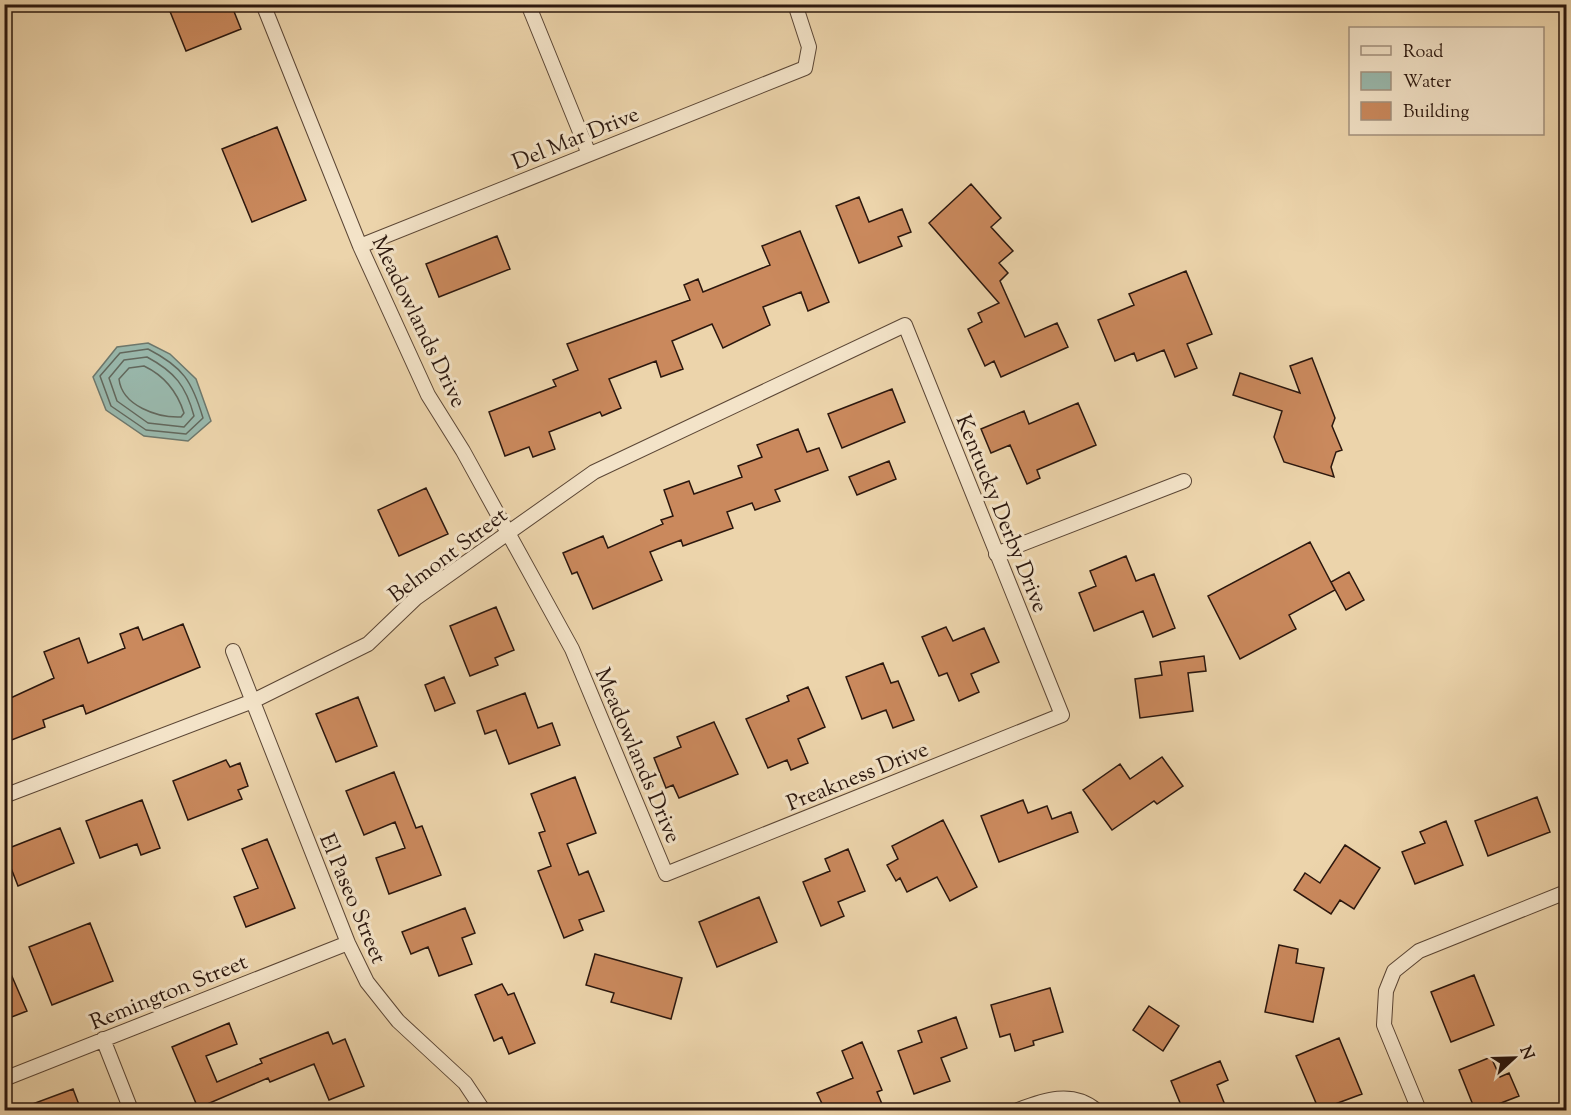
<svg xmlns="http://www.w3.org/2000/svg" width="1571" height="1115" font-family="'Sorts Mill Goudy',serif">
	<style>
		.water { fill: #99b8ac; stroke: #6d786d; stroke-width: 1.5 }
		.lines { fill: none; stroke-linecap: round; stroke-linejoin: round }
		.shore { stroke: #62685d; stroke-width: 1.5 }
		.building { fill: #ca895d; stroke: #2b170e; stroke-width: 1.5 }
		.minor-casing { stroke: #5b4635; stroke-width: 16 }
		.minor { stroke: #f3e3c8; stroke-width: 14 }
		.labels { text-anchor: middle; stroke-width: 6; stroke-linejoin: round; paint-order: stroke }
		.street-label { font-size: 22px; fill: #2b170e; stroke: #f3e3c8 }
	</style>
	<rect width="100%" height="100%" fill="#ecd4ab"/>
	<filter id="stains"><feTurbulence type="fractalNoise" baseFrequency=".00333" numOctaves="4"/><feColorMatrix values="0 0 0 0 .2 0 0 0 0 .09 0 0 0 0 .02 0 0 0 .5 -.17"/></filter>
	<radialGradient id="worn" r=".72"><stop offset=".6" stop-color="#630" stop-opacity="0"/><stop offset="1" stop-color="#630" stop-opacity=".3"/></radialGradient>
	<path class="water" d="M 148,343 L 170,354 L 196,379 L 211,421 L 188,441 L 144,436 L 106,410 L 93,377 L 117,347 Z"/>
	<g class="lines">
		<path class="shore" d="M 148,349 C 183,367 192,381 203,418 L 186,434 L 146,430 L 111,406 L 100,376 L 120,353 Z
			M 147,357 C 175,372 186,386 194,416 L 184,427 L 148,423 L 117,401 L 109,378 L 124,360 Z
			M 144,366 C 165,376 177,391 184,413 L 181,417 C 158,418 122,406 119,379 L 129,368 Z"/>
	</g>
	<path class="building" d="M 167,4 L 231,4 L 241,29 L 186,51 Z
		M 277,127 L 306,200 L 252,222 L 222,149 Z
		M 971,184 L 1001,218 L 991,227 L 1013,251 L 999,263 L 1008,273 L 1000,281 L 1025,337 L 1057,323 L 1068,347 L 1001,377 L 994,361 L 985,366 L 968,329 L 982,322 L 978,313 L 999,303 L 929,223 Z
		M 859,197 L 869,222 L 902,209 L 911,232 L 898,237 L 902,246 L 859,263 L 836,206 Z
		M 800,231 L 829,302 L 808,311 L 801,292 L 763,307 L 770,325 L 723,348 L 712,324 L 672,341 L 683,369 L 661,377 L 656,361 L 609,379 L 621,408 L 602,416 L 600,412 L 549,432 L 555,449 L 533,457 L 529,447 L 505,456 L 489,412 L 556,386 L 553,380 L 578,370 L 567,344 L 690,300 L 684,285 L 698,279 L 703,292 L 770,265 L 762,246 Z
		M 497,236 L 510,269 L 439,297 L 426,264 Z
		M 1186,271 L 1212,334 L 1187,344 L 1197,368 L 1175,377 L 1164,350 L 1137,361 L 1134,353 L 1115,361 L 1098,320 L 1134,305 L 1129,294 Z
		M 1312,358 L 1335,418 L 1332,426 L 1342,450 L 1336,452 L 1331,467 L 1334,477 L 1284,462 L 1274,437 L 1282,411 L 1233,395 L 1240,373 L 1300,393 L 1290,366 Z
		M 892,389 L 905,422 L 842,448 L 828,414 Z
		M 1078,403 L 1096,445 L 1037,470 L 1040,478 L 1027,484 L 1010,445 L 991,453 L 981,429 L 1024,411 L 1029,424 Z
		M 798,429 L 807,452 L 819,448 L 828,470 L 775,490 L 780,501 L 755,510 L 752,503 L 727,512 L 733,528 L 683,546 L 681,540 L 650,552 L 662,580 L 593,609 L 577,572 L 572,574 L 563,553 L 603,536 L 608,548 L 663,524 L 661,520 L 673,516 L 664,490 L 689,481 L 694,494 L 742,477 L 738,466 L 762,457 L 757,445 Z
		M 889,461 L 896,479 L 857,495 L 849,477 Z
		M 426,488 L 448,534 L 399,556 L 378,510 Z
		M 1310,542 L 1335,590 L 1289,615 L 1296,629 L 1240,659 L 1208,596 Z
		M 1126,556 L 1136,581 L 1154,574 L 1175,628 L 1153,637 L 1143,611 L 1094,631 L 1079,593 L 1096,586 L 1090,571 Z
		M 1349,572 L 1364,600 L 1346,610 L 1331,582 Z
		M 496,607 L 514,650 L 495,658 L 498,665 L 470,676 L 450,626 Z
		M 183,624 L 200,667 L 86,714 L 83,705 L 43,720 L 45,727 L 4,743 L 4,701 L 54,678 L 44,652 L 79,638 L 88,663 L 125,648 L 120,634 L 138,627 L 143,640 Z
		M 946,627 L 953,641 L 984,628 L 999,662 L 971,674 L 979,692 L 959,701 L 947,673 L 939,676 L 922,637 Z
		M 1204,656 L 1206,671 L 1188,673 L 1193,711 L 1140,718 L 1135,679 L 1162,675 L 1160,662 Z
		M 883,663 L 891,683 L 898,681 L 914,720 L 893,728 L 886,710 L 862,719 L 846,677 Z
		M 444,677 L 455,703 L 435,711 L 425,685 Z
		M 808,687 L 825,727 L 798,739 L 808,763 L 791,770 L 787,760 L 768,768 L 746,719 L 789,701 L 787,696 Z
		M 525,693 L 538,728 L 552,723 L 560,745 L 509,764 L 496,730 L 485,734 L 477,711 Z
		M 358,697 L 377,746 L 336,762 L 316,714 Z
		M 714,722 L 738,774 L 679,798 L 673,785 L 666,788 L 654,758 L 681,747 L 677,737 Z
		M 1162,757 L 1183,786 L 1157,804 L 1154,801 L 1112,830 L 1083,790 L 1120,764 L 1130,779 Z
		M 226,760 L 230,767 L 240,763 L 248,786 L 238,790 L 242,799 L 188,820 L 173,781 Z
		M 394,772 L 416,828 L 422,826 L 441,875 L 389,894 L 376,858 L 405,848 L 395,822 L 364,835 L 346,791 Z
		M 575,777 L 596,833 L 567,844 L 579,875 L 588,871 L 604,911 L 579,920 L 583,930 L 564,938 L 538,871 L 551,866 L 539,833 L 545,831 L 531,794 Z
		M 1537,797 L 1550,832 L 1488,856 L 1475,821 Z
		M 142,800 L 160,848 L 141,855 L 137,844 L 100,858 L 86,821 Z
		M 1023,800 L 1028,813 L 1047,806 L 1052,819 L 1071,812 L 1078,832 L 999,862 L 981,816 Z
		M 943,820 L 977,887 L 950,901 L 937,877 L 907,892 L 900,878 L 896,881 L 887,865 L 898,859 L 892,846 Z
		M 1446,821 L 1463,865 L 1415,884 L 1402,852 L 1425,843 L 1420,832 Z
		M 60,828 L 74,863 L 18,886 L 4,850 Z
		M 267,839 L 295,908 L 246,927 L 234,897 L 258,888 L 242,849 Z
		M 1345,845 L 1380,868 L 1354,909 L 1340,900 L 1331,914 L 1294,890 L 1305,873 L 1320,883 Z
		M 848,849 L 865,891 L 838,902 L 844,916 L 821,926 L 803,882 L 830,871 L 825,859 Z
		M 759,897 L 777,942 L 717,967 L 699,922 Z
		M 465,908 L 475,933 L 462,938 L 472,964 L 439,976 L 428,947 L 411,954 L 402,932 Z
		M 90,923 L 113,981 L 52,1005 L 29,947 Z
		M 1279,945 L 1298,949 L 1296,963 L 1324,968 L 1313,1022 L 1265,1012 Z
		M 595,954 L 682,978 L 671,1019 L 611,1002 L 614,993 L 586,985 Z
		M 4,958 L 27,1011 L 4,1020 Z
		M 1474,975 L 1494,1025 L 1451,1042 L 1431,992 Z
		M 502,984 L 508,995 L 514,993 L 535,1043 L 509,1054 L 502,1037 L 494,1041 L 475,995 Z
		M 1050,988 L 1063,1032 L 1033,1041 L 1034,1045 L 1015,1051 L 1010,1034 L 1000,1037 L 991,1005 Z
		M 1149,1006 L 1179,1026 L 1163,1051 L 1133,1030 Z
		M 956,1017 L 967,1048 L 941,1058 L 950,1081 L 914,1094 L 898,1051 L 922,1042 L 918,1031 Z
		M 229,1023 L 237,1044 L 206,1056 L 217,1082 L 262,1063 L 260,1059 L 328,1032 L 333,1044 L 345,1039 L 364,1086 L 329,1100 L 314,1064 L 270,1082 L 268,1078 L 198,1108 L 172,1047 Z
		M 1339,1038 L 1362,1094 L 1319,1110 L 1296,1056 Z
		M 862,1042 L 882,1090 L 877,1092 L 882,1104 L 867,1110 L 825,1110 L 817,1093 L 853,1078 L 842,1051 Z
		M 1491,1057 L 1500,1077 L 1509,1073 L 1519,1096 L 1483,1110 L 1475,1110 L 1459,1070 Z
		M 1220,1061 L 1228,1080 L 1217,1085 L 1227,1110 L 1183,1110 L 1171,1081 Z
		M 73,1089 L 81,1110 L 19,1110 L 19,1109 Z"/>
	<g class="lines">
		<defs>
			<path id="minor" d="M 528,4 L 589,154
				M 360,246 L 805,68 L 809,47 L 795,4
				M 996,554 L 1184,481
				M 233,651 L 348,943 L 367,982 L 398,1021 L 465,1083 L 483,1110
				M 4,796 L 253,701 L 368,644 L 416,598 L 594,472 L 905,325 L 1062,715 L 666,874 L 572,649 L 463,451 L 428,395 L 360,246 L 263,4
				M 103,1039 L 131,1110
				M 4,1079 L 348,943
				M 1018,1110 C 1044,1100 1072,1090 1096,1110
				M 1419,1110 L 1384,1025 L 1386,991 L 1394,971 L 1419,951 L 1566,892"/>
		</defs>
		<use href="#minor" class="minor-casing"/>
		<use href="#minor" class="minor"/>
	</g>
	<g class="labels">
		<g class="street-label">
			<text transform="translate(575 137) rotate(-22)" y="8">Del Mar Drive</text>
			<text transform="translate(420 321) rotate(64)" y="8">Meadowlands Drive</text>
			<text transform="translate(1003 513) rotate(68)" y="8">Kentucky Derby Drive</text>
			<text transform="translate(447 554) rotate(-37)" y="8">Belmont Street</text>
			<text transform="translate(639 755) rotate(67)" y="8">Meadowlands Drive</text>
			<text transform="translate(857 775) rotate(-22)" y="8">Preakness Drive</text>
			<text transform="translate(354 898) rotate(67)" y="8">El Paseo Street</text>
			<text transform="translate(168 991) rotate(-22)" y="8">Remington Street</text>
		</g>
	</g>
	<rect width="1571" height="1115" fill="none" stroke="#ecd4ab" stroke-width="24"/>
	<rect x="6" y="6" width="1559" height="1103" fill="none" stroke="#2b170e" stroke-width="3"/>
	<rect x="12" y="12" width="1547" height="1091" fill="none" stroke="#2b170e" stroke-width="1.5"/>
	<rect x="1349" y="27" width="195" height="108" fill="#f3e3c8" stroke="#a3917e" stroke-width="1.5"/>
	<rect x="1361" y="46" width="30" height="9" fill="#f3e3c8" stroke="#a3917e" stroke-width="1.5"/>
	<text x="1403" y="57" font-size="18" fill="#2b170e">Road</text>
	<rect x="1361" y="72" width="30" height="18" fill="#99b8ac" stroke="#a3917e" stroke-width="1.5"/>
	<text x="1403" y="87" font-size="18" fill="#2b170e">Water</text>
	<rect x="1361" y="102" width="30" height="18" fill="#ca895d" stroke="#a3917e" stroke-width="1.5"/>
	<text x="1403" y="117" font-size="18" fill="#2b170e">Building</text>
	<g transform="translate(1514 1058) rotate(68)" stroke="#f3e3c8" stroke-width="4.5" paint-order="stroke">
	<path d="M0-4.5L10 22L0 15L-10 22Z" fill="#2b170e"/>
	<text y="-9" font-size="16" font-weight="bold" text-anchor="middle" fill="#2b170e">N</text>
	</g>
	<rect width="100%" height="100%" filter="url(#stains)"/>
	<rect width="100%" height="100%" fill="url(#worn)"/>
</svg>
